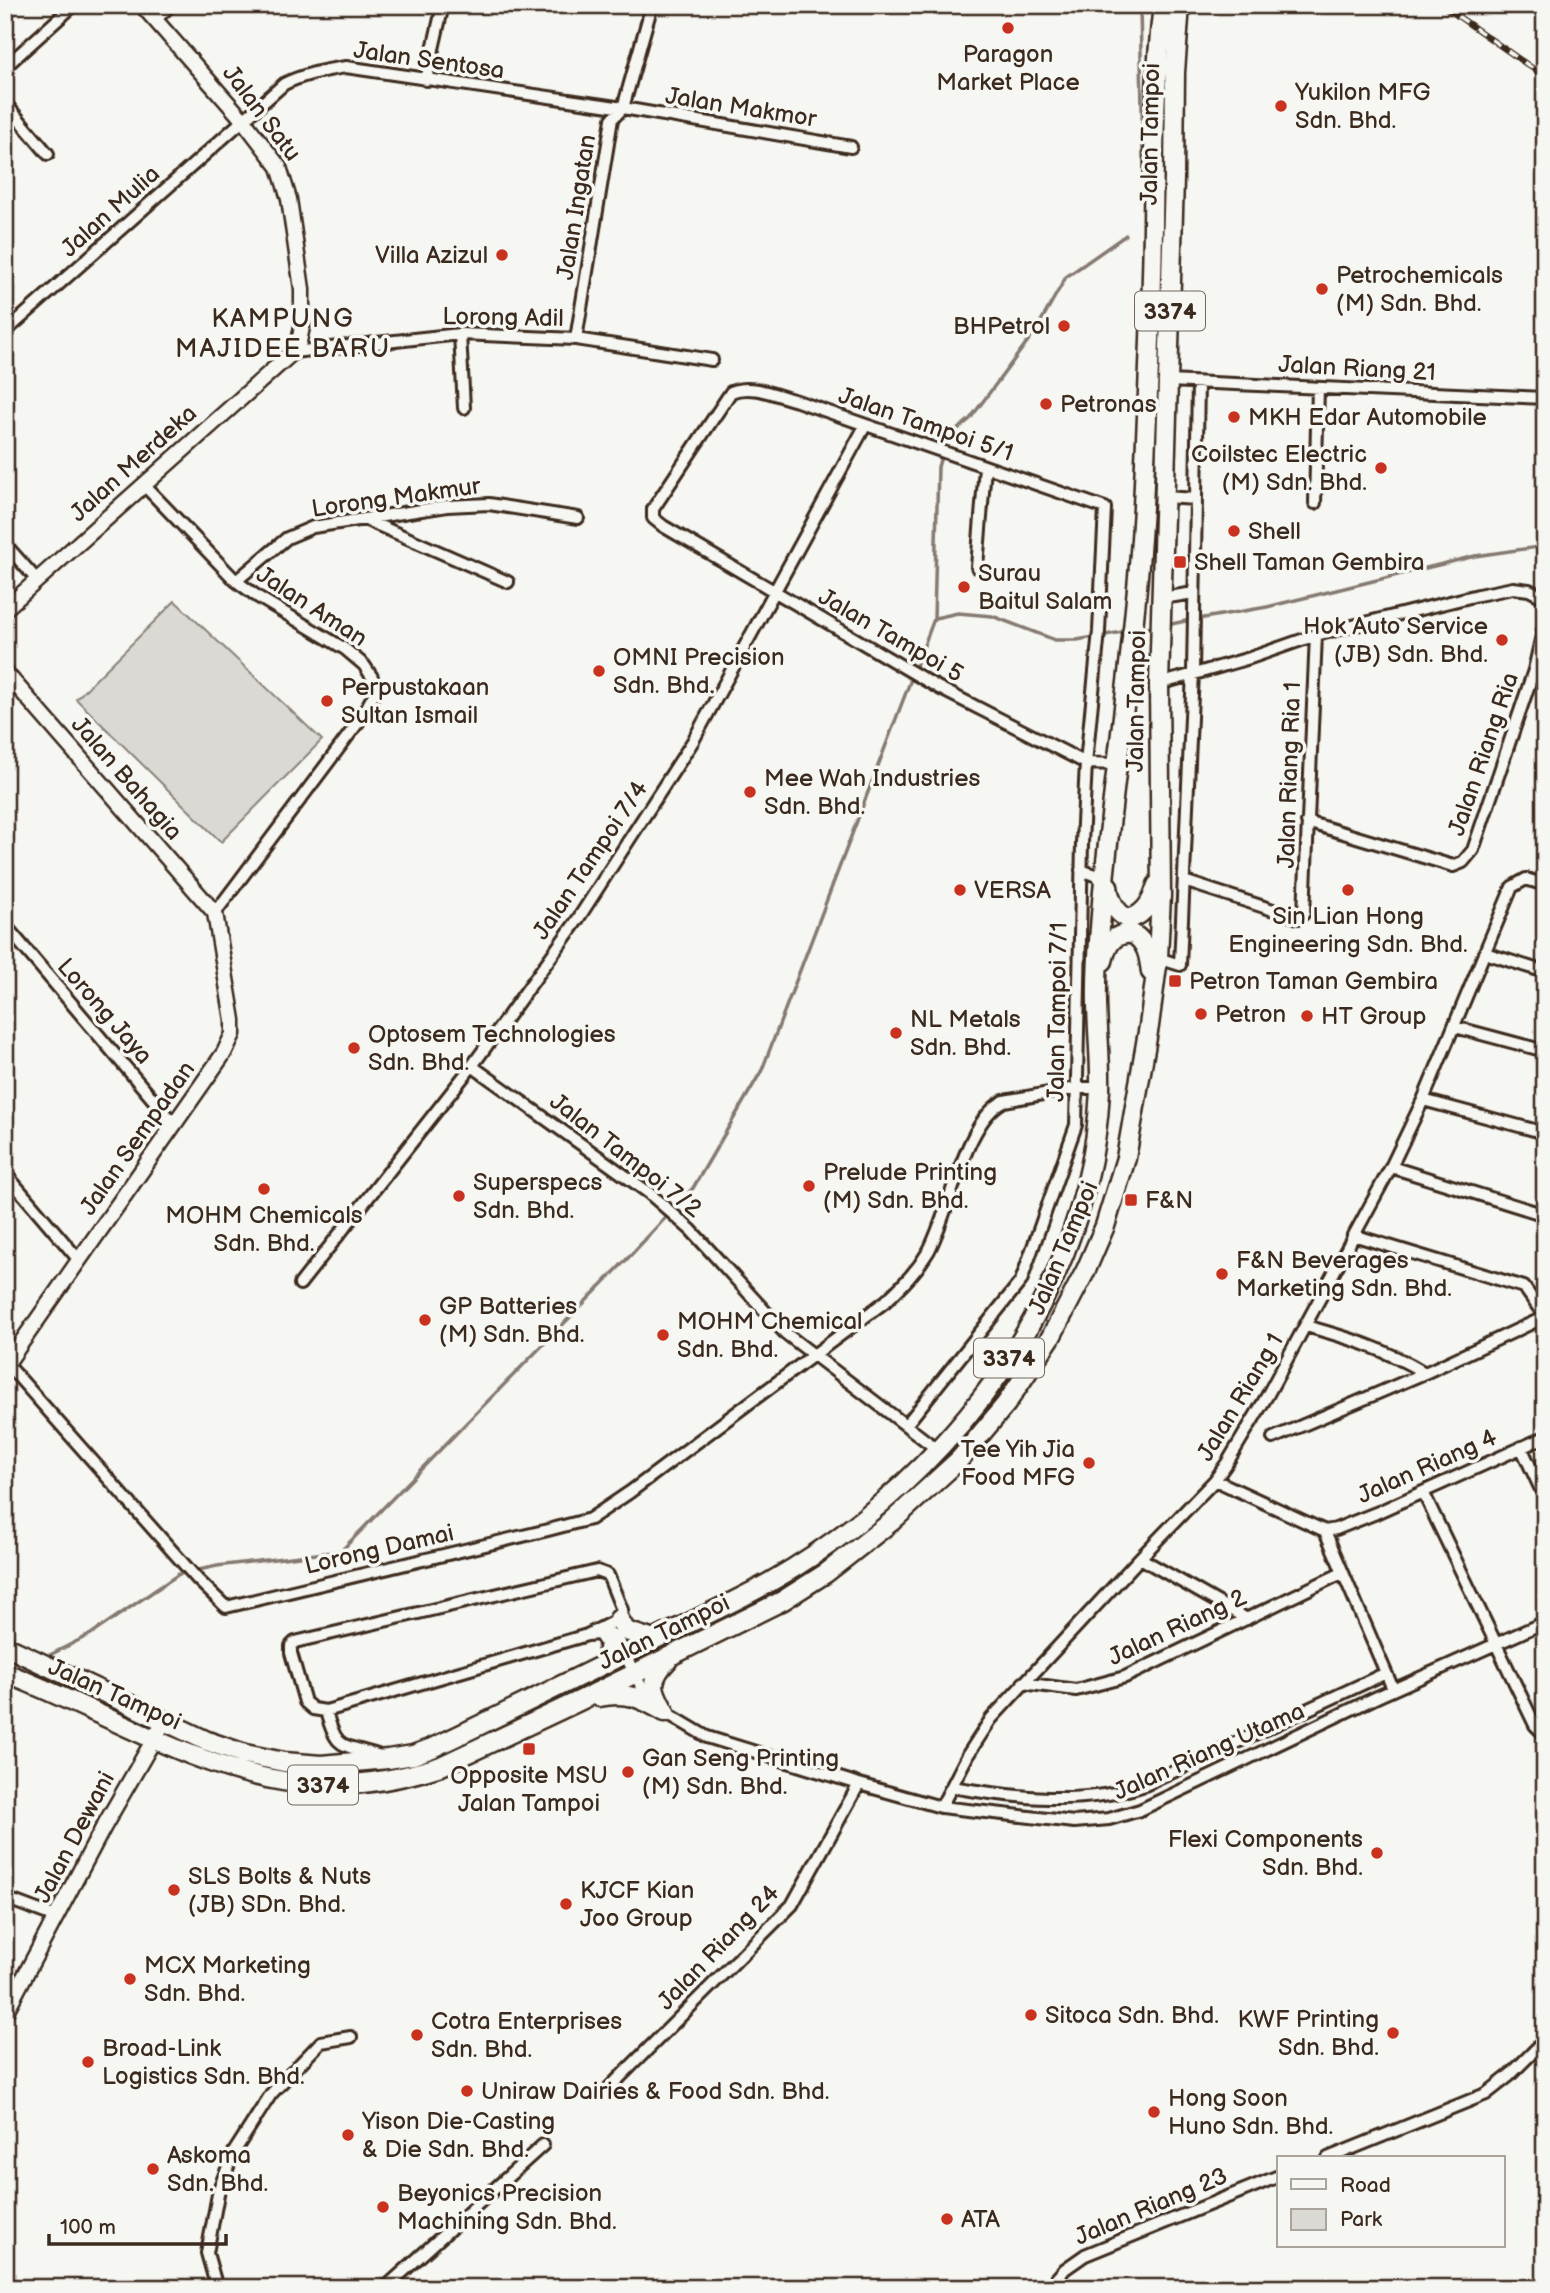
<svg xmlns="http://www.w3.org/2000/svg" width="1550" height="2293" font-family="'Balsamiq Sans',sans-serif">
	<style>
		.green { fill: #dad9d3; stroke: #8a8278; stroke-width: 2 }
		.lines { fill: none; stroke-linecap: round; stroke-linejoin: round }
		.stream { stroke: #857a71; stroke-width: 3.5 }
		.minor-casing { stroke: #3b2a1e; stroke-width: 16 }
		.tertiary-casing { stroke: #3b2a1e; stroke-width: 19 }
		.primary-casing { stroke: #3b2a1e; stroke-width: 23 }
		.minor { stroke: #f6f6f2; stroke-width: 10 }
		.tertiary { stroke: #f6f6f2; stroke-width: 14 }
		.primary { stroke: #f6f6f2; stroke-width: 18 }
		.rail-casing { stroke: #3b2a1e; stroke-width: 6 }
		.rail { stroke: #f6f6f2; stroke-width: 3.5; stroke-dasharray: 10; stroke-linecap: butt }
		.poi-dot { fill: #c8321e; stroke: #f6f6f2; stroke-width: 2.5 }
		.labels { text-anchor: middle; stroke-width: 7; stroke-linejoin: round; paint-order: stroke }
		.shield { fill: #f6f6f2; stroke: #73675e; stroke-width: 2 }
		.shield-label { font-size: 23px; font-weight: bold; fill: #3b2a1e }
		.poi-label { font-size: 24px; fill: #3b2a1e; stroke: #f6f6f2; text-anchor: start }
		.street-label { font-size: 24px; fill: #3b2a1e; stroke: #f6f6f2 }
		.neighbourhood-label { font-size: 26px; letter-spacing: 2px; fill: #3b2a1e; stroke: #f6f6f2 }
	</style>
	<rect width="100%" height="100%" fill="#f6f6f2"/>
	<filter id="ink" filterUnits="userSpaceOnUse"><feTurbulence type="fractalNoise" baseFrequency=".0143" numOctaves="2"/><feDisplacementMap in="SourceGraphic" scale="14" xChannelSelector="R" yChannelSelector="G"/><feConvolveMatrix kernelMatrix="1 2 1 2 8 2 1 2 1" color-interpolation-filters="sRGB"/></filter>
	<g filter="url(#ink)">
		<path class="green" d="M 175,601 L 322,740 L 221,842 L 76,699 Z"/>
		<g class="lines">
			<path class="stream" d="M 1140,5 L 1143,158
				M 935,618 L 958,613 L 992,616 L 1055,640 L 1077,640 L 1128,631
				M 1198,619 L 1267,607 L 1475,556 L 1545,546
				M 1167,625 L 1190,620
				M 1139,629 L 1156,627
				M 194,1571 L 217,1566 L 341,1551 L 628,1258 L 693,1188 L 762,1070 L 934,619 L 938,467 L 946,439 L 970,419 L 1036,330 L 1066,277 L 1126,235
				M 44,1658 L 91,1634 L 179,1574 L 187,1573"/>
			<defs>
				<path id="minor" d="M 156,19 L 171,5
					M 5,67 L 74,5
					M 426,80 L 443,5
					M 5,103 L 48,154
					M 5,332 L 284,84 C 304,74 324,70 346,67 L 623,108 L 851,147
					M 460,334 L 464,408
					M 576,339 L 612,119 L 623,108 L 652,5
					M 293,352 L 460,334 L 576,339 L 712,360
					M 1168,381 L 1545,398
					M 143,484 L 236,581 L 258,597 L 345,649 L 364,665 L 372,677 L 374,694 L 360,720 L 215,913
					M 1165,497 L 1196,499
					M 1315,503 L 1318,388
					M 364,519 L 508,582
					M 5,544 L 37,580
					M 977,567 L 985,467
					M 236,581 L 287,538 L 313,527 L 447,506 L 489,504 L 578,518
					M 1162,598 L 1194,593
					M 1159,684 L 1250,658 L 1316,635 L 1478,595 L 1513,588 L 1529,590 L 1545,598
					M 1307,822 L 1453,866 L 1463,862 L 1473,850 L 1534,670 L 1545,622
					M 1081,870 L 1105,879
					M 1184,881 L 1298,918 L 1304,913 L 1316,635
					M 5,925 L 173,1123
					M 1485,953 L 1545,972
					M 1158,958 L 1180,965 L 1193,672 L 1198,383
					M 1455,1027 L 1545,1051
					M 472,1066 L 649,1193 L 691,1230 L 785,1333 L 938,1450
					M 1423,1100 L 1545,1133
					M 1391,1167 L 1545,1215
					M 5,1173 L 79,1260
					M 1353,1235 L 1524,1287 L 1545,1317
					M 300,1284 L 472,1066 L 576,922 L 693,741 L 865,426
					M 1306,1326 C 1352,1339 1383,1348 1425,1373
					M 7,1364 L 198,1580 L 226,1607 L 548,1530 L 590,1519 L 630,1492 L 886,1301 C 902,1286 916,1272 928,1252 C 950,1213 964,1121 1004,1101 L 1077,1088 L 1100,1088
					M 906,1425 L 1021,1281 L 1076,1125 L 1082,843 L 1086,763 L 1099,631 L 1105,508 L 797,401 C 777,396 751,383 731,392 L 653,509 L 653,518 L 663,526 L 939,688 L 1086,763 L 1117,764
					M 1273,1438 L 1425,1373 L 1545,1317
					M 1521,1447 L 1545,1498
					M 1215,1480 L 1325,1531 L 1393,1689
					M 1423,1492 L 1535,1725 L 1545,1735
					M 1325,1531 L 1336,1529 L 1376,1513 L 1545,1437
					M 1140,1558 L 1247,1619
					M 597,1571 L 608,1575 L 622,1610 L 619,1619 L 587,1635 L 326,1711 L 313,1709 L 305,1702 L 291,1653 L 291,1646 L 295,1642 Z
					M 587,1635 L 610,1633 L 616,1637 L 643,1690 L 665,1712 L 707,1737 L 859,1784 L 941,1807 L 1074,1822 L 1109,1819 L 1140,1810 L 1377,1697 L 1545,1622
					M 1023,1683 L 1076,1690 L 1125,1677 L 1342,1573
					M 326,1711 C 337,1753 343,1743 380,1756
					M 952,1787 C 1015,1798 1083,1806 1145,1785 L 1386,1673
					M 941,1807 L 969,1753 L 991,1719 L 1140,1558 L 1215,1480 L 1227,1463 L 1267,1396 L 1391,1167 L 1423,1100 L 1512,887 L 1526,879 L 1545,885
					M 5,1898 L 56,1917
					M 609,2088 L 792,1905 L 859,1784
					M 1328,2158 L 1486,2094 L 1509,2076 L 1545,2040
					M 217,2288 L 207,2253 L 219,2189 L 234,2152 L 271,2094 L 321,2042 L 351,2037
					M 385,2288 L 543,2145
					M 1048,2288 L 1065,2269 L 1085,2255 L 1279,2176"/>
				<path id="tertiary" d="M 5,609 L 293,352 L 299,342 L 302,327 L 302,289 L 289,199 L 279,167 L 243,120 L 142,5
					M 5,672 L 215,913 L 233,1020 L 233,1034 L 224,1053 L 5,1366
					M 5,2013 L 103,1828 L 165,1720"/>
				<path id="primary" d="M 1108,886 C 1110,904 1124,931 1144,910 C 1151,904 1154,894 1157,885
					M 1103,961 C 1107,944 1114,932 1133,934 C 1147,943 1149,956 1151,972
					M 619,1619 L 626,1631 L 654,1640
					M 603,1633 L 609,1642 L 606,1664
					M 5,1646 L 207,1741 L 245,1754 L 284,1762 L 321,1765 L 388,1759 L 413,1755 L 432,1748 C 498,1717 563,1684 629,1652 C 676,1628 724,1608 770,1582 C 832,1547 893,1498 941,1446 C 1031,1349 1094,1224 1100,1090 C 1101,1056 1096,1021 1097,986 C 1097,958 1100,930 1102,902 C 1114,770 1136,639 1143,507 C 1147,413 1152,319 1153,225 C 1154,152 1154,78 1163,5
					M 5,1673 C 95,1707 188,1766 283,1781 C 335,1790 391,1782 441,1766 L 581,1700 L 782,1601 L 826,1573 L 891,1522 L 959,1460 L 1006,1404 L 1051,1337 L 1086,1270 L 1105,1226 L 1126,1158 L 1149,1026 L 1158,958 L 1161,895 L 1159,684 L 1174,179 L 1175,72 L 1180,5
					M 599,1697 C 628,1691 640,1698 665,1712
					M 665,1712 C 652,1689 648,1680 668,1660"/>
			</defs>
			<use href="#minor" class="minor-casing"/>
			<use href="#tertiary" class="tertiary-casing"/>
			<use href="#primary" class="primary-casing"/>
			<use href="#minor" class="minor"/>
			<use href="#tertiary" class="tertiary"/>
			<use href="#primary" class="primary"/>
			<defs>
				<path id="rail" d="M 1442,5 L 1545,77"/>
			</defs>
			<use href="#rail" class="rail-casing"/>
			<use href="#rail" class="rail"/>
		</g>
	</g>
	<g class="poi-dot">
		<circle cx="1008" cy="28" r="7"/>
		<circle cx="1281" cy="106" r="7"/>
		<circle cx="502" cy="255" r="7"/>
		<circle cx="1322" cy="289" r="7"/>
		<circle cx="1064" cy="326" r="7"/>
		<circle cx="1046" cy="404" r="7"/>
		<circle cx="1234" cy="417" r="7"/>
		<circle cx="1381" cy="468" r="7"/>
		<circle cx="1234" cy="531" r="7"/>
		<rect x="1173" y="555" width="14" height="14" rx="3.5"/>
		<circle cx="964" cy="587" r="7"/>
		<circle cx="1502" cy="640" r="7"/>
		<circle cx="599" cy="671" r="7"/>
		<circle cx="327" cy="701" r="7"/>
		<circle cx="750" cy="792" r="7"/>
		<circle cx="960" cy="890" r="7"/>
		<circle cx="1348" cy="890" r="7"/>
		<rect x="1168" y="974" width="14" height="14" rx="3.5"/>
		<circle cx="1201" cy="1014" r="7"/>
		<circle cx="1307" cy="1016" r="7"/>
		<circle cx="896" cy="1033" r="7"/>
		<circle cx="354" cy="1048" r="7"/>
		<circle cx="809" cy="1186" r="7"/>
		<circle cx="264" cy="1189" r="7"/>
		<circle cx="459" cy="1196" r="7"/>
		<rect x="1124" y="1193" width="14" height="14" rx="3.5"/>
		<circle cx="1222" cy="1274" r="7"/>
		<circle cx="425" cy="1320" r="7"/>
		<circle cx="663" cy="1335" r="7"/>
		<circle cx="1089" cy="1463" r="7"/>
		<rect x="522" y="1742" width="14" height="14" rx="3.5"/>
		<circle cx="628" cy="1772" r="7"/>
		<circle cx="1377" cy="1853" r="7"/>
		<circle cx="174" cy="1890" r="7"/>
		<circle cx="566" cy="1904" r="7"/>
		<circle cx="130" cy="1979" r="7"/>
		<circle cx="1031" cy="2015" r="7"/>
		<circle cx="1393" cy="2033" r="7"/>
		<circle cx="417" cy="2035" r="7"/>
		<circle cx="88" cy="2062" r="7"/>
		<circle cx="467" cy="2091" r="7"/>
		<circle cx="1154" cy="2112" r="7"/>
		<circle cx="348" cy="2135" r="7"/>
		<circle cx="153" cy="2169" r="7"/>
		<circle cx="383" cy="2207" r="7"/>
		<circle cx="947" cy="2219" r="7"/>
	</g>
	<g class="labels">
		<g class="shield">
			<rect x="1135" y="291.5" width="70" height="39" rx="5"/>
			<rect x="974" y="1338.5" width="70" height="39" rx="5"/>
			<rect x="288" y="1765.5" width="70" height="39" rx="5"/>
		</g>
		<g class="shield-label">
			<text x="1170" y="319">3374</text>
			<text x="1009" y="1366">3374</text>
			<text x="323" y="1793">3374</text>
		</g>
		<g class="poi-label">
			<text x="1008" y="62" text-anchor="middle">Paragon<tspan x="1008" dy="28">Market Place</tspan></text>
			<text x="1295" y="100">Yukilon MFG<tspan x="1295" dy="28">Sdn. Bhd.</tspan></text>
			<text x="488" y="263" text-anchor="end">Villa Azizul</text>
			<text x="1336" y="283">Petrochemicals<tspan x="1336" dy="28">(M) Sdn. Bhd.</tspan></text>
			<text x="1050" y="334" text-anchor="end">BHPetrol</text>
			<text x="1060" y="412">Petronas</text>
			<text x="1248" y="425">MKH Edar Automobile</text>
			<text x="1367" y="462" text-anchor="end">Coilstec Electric<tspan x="1367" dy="28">(M) Sdn. Bhd.</tspan></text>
			<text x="1248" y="539">Shell</text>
			<text x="1194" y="570">Shell Taman Gembira</text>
			<text x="978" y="581">Surau<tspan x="978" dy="28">Baitul Salam</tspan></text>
			<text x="1488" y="634" text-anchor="end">Hok Auto Service<tspan x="1488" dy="28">(JB) Sdn. Bhd.</tspan></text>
			<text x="613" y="665">OMNI Precision<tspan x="613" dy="28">Sdn. Bhd.</tspan></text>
			<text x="341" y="695">Perpustakaan<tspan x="341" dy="28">Sultan Ismail</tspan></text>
			<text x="764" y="786">Mee Wah Industries<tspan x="764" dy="28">Sdn. Bhd.</tspan></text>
			<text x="974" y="898">VERSA</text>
			<text x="1348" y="924" text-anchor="middle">Sin Lian Hong<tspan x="1348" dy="28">Engineering Sdn. Bhd.</tspan></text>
			<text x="1189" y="989">Petron Taman Gembira</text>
			<text x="1215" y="1022">Petron</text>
			<text x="1321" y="1024">HT Group</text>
			<text x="910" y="1027">NL Metals<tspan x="910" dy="28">Sdn. Bhd.</tspan></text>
			<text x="368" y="1042">Optosem Technologies<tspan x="368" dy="28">Sdn. Bhd.</tspan></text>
			<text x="823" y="1180">Prelude Printing<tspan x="823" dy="28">(M) Sdn. Bhd.</tspan></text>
			<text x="473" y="1190">Superspecs<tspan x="473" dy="28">Sdn. Bhd.</tspan></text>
			<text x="1145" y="1208">F&amp;N</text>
			<text x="264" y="1223" text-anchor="middle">MOHM Chemicals<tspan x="264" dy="28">Sdn. Bhd.</tspan></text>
			<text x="1236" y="1268">F&amp;N Beverages<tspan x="1236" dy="28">Marketing Sdn. Bhd.</tspan></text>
			<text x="439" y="1314">GP Batteries<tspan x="439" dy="28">(M) Sdn. Bhd.</tspan></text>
			<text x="677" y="1329">MOHM Chemical<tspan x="677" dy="28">Sdn. Bhd.</tspan></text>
			<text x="1075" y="1457" text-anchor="end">Tee Yih Jia<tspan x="1075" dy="28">Food MFG</tspan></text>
			<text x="642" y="1766">Gan Seng Printing<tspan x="642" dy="28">(M) Sdn. Bhd.</tspan></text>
			<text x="529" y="1783" text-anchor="middle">Opposite MSU<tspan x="529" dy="28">Jalan Tampoi</tspan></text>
			<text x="1363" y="1847" text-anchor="end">Flexi Components<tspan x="1363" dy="28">Sdn. Bhd.</tspan></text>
			<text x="188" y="1884">SLS Bolts &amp; Nuts<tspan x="188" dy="28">(JB) SDn. Bhd.</tspan></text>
			<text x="580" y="1898">KJCF Kian<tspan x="580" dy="28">Joo Group</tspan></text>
			<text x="144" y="1973">MCX Marketing<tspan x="144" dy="28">Sdn. Bhd.</tspan></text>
			<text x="1045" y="2023">Sitoca Sdn. Bhd.</text>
			<text x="1379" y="2027" text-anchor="end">KWF Printing<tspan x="1379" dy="28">Sdn. Bhd.</tspan></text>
			<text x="431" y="2029">Cotra Enterprises<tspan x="431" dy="28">Sdn. Bhd.</tspan></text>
			<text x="102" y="2056">Broad-Link<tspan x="102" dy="28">Logistics Sdn. Bhd.</tspan></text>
			<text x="481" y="2099">Uniraw Dairies &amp; Food Sdn. Bhd.</text>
			<text x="1168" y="2106">Hong Soon<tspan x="1168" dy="28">Huno Sdn. Bhd.</tspan></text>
			<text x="362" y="2129">Yison Die-Casting<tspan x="362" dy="28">&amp; Die Sdn. Bhd.</tspan></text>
			<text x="167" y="2163">Askoma<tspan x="167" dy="28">Sdn. Bhd.</tspan></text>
			<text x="397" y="2201">Beyonics Precision<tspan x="397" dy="28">Machining Sdn. Bhd.</tspan></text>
			<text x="961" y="2227">ATA</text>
		</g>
		<g class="street-label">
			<text transform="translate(429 60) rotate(8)" y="8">Jalan Sentosa</text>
			<text transform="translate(741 107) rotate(9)" y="8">Jalan Makmor</text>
			<text transform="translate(262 113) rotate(53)" y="8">Jalan Satu</text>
			<text transform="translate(1150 134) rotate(-89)" y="8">Jalan Tampoi</text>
			<text transform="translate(576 207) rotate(-81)" y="8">Jalan Ingatan</text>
			<text transform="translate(110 211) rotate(-42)" y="8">Jalan Mulia</text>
			<text transform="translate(503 317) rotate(1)" y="8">Lorong Adil</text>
			<text transform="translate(1357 368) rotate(3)" y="8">Jalan Riang 21</text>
			<text transform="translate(926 424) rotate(19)" y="8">Jalan Tampoi 5/1</text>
			<text transform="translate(133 463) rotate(-42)" y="8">Jalan Merdeka</text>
			<text transform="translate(396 497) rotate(-8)" y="8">Lorong Makmur</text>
			<text transform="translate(312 606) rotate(33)" y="8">Jalan Aman</text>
			<text transform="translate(891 635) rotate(30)" y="8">Jalan Tampoi 5</text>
			<text transform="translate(1136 701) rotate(-89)" y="8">Jalan Tampoi</text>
			<text transform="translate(1483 754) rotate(-71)" y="8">Jalan Riang Ria</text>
			<text transform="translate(1289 775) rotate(-88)" y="8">Jalan Riang Ria 1</text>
			<text transform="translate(127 778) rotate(49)" y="8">Jalan Bahagia</text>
			<text transform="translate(590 860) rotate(-56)" y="8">Jalan Tampoi 7/4</text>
			<text transform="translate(105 1011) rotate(49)" y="8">Lorong Jaya</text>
			<text transform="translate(1057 1012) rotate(-89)" y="8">Jalan Tampoi 7/1</text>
			<text transform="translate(137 1138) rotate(-55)" y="8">Jalan Sempadan</text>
			<text transform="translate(626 1155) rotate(38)" y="8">Jalan Tampoi 7/2</text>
			<text transform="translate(1063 1248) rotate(-67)" y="8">Jalan Tampoi</text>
			<text transform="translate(1240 1397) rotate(-59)" y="8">Jalan Riang 1</text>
			<text transform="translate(1427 1466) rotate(-24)" y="8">Jalan Riang 4</text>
			<text transform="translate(379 1549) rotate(-13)" y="8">Lorong Damai</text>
			<text transform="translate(1177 1627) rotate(-25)" y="8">Jalan Riang 2</text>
			<text transform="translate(664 1632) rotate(-26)" y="8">Jalan Tampoi</text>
			<text transform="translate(115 1694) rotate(24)" y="8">Jalan Tampoi</text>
			<text transform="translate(1209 1751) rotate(-24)" y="8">Jalan Riang Utama</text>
			<text transform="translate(74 1837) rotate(-62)" y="8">Jalan Dewani</text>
			<text transform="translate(718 1947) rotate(-46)" y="8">Jalan Riang 24</text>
			<text transform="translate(1151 2206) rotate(-23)" y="8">Jalan Riang 23</text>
		</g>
		<g class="neighbourhood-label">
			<text x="283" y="327">KAMPUNG<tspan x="283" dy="30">MAJIDEE BARU</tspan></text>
		</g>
	</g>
	<rect width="1550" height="2293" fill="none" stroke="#f6f6f2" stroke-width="28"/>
	<rect x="14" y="14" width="1522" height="2265" fill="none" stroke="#3b2a1e" stroke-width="2.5" filter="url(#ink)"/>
	<rect x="1277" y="2156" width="228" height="91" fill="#f6f6f2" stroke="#aba49d" stroke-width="2"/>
	<rect x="1291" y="2179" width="35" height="10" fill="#f6f6f2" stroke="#aba49d" stroke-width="2"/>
	<text x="1340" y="2192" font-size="21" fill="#3b2a1e">Road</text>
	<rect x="1291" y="2209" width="35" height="21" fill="#dad9d3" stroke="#aba49d" stroke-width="2"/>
	<text x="1340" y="2226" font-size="21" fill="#3b2a1e">Park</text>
	<path d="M49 2234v10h177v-10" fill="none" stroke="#3b2a1e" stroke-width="3.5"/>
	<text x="60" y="2234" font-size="21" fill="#3b2a1e" stroke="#f6f6f2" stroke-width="5" paint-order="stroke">100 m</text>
</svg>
